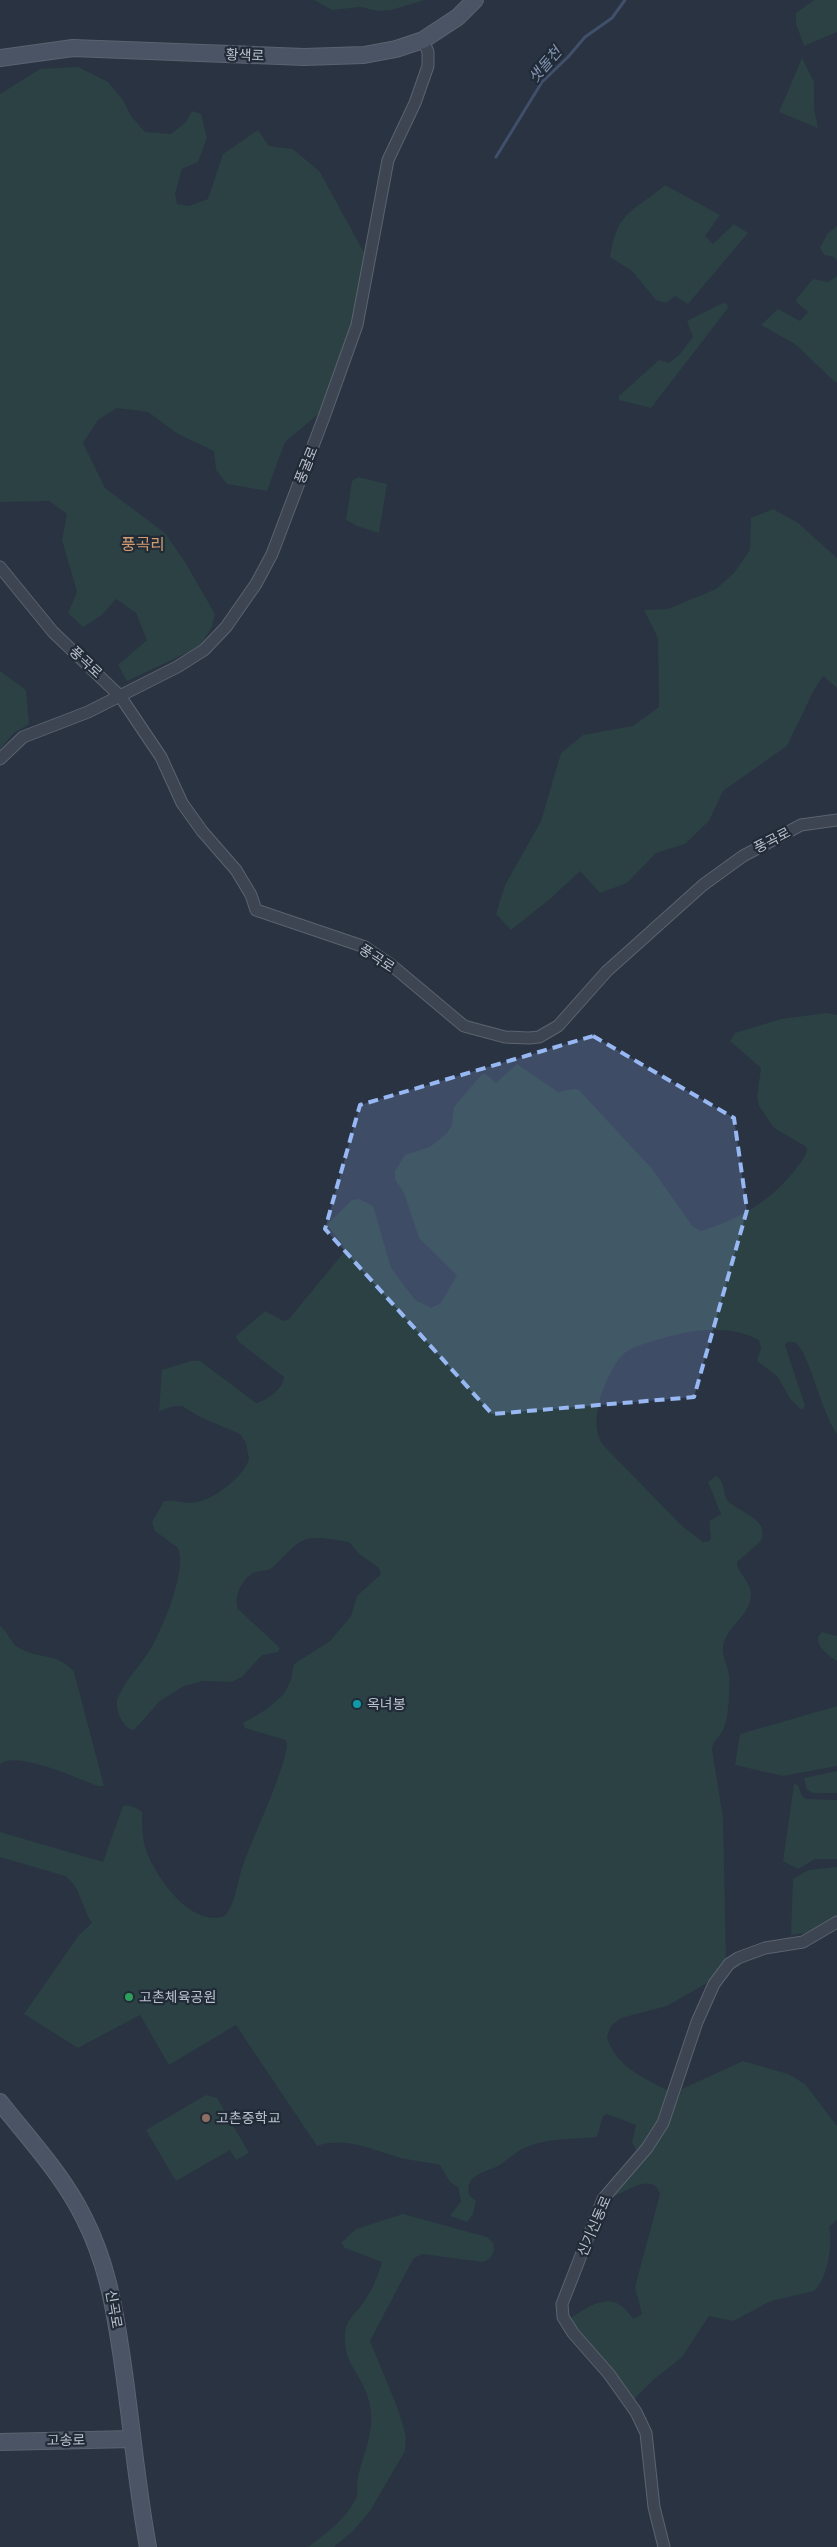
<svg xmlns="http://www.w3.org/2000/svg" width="837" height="2547" font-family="'Archivo Narrow','Noto Sans KR',sans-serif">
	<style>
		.green { fill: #2c4144 }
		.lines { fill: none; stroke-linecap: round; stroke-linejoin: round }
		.stream { stroke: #404f6a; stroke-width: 3 }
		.street-casing { stroke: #5b636f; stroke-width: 13 }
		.secondary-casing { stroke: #5b636f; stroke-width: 18 }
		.street { stroke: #3d4552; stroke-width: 11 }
		.secondary { stroke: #4b5465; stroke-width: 16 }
		.marked { fill: #98b8f3; fill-opacity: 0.2; stroke: #98b8f3; stroke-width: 4; stroke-dasharray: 10 6; stroke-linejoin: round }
		.culture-dot { fill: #0f9aa8; stroke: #212a37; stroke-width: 2 }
		.leisure-dot { fill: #2e9e5b; stroke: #212a37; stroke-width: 2 }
		.education-dot { fill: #8d6e63; stroke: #212a37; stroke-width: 2 }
		.labels { text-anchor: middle; stroke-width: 4.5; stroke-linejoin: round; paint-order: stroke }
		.street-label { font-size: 14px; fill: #bac0cc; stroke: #212a37 }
		.poi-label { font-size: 14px; fill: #bac0cc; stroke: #212a37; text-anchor: start }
		.water-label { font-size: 15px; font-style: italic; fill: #8395b1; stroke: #212a37 }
		.quarter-label { font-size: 16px; fill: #d19d70; stroke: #212a37 }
	</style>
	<rect width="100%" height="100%" fill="#293342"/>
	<path class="green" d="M 314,0 L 425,0 L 391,10 L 378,11 L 360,7 L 332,10 Z
		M 814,0 L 837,0 L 837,32 L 804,46 L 796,24 L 796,13 Z
		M 802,58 L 814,82 L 814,109 L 818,128 L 779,112 Z
		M 78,67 L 108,82 L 123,100 L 131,116 L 145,132 L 171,134 L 186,122 L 192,111 L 201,114 L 207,138 L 198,162 L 182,169 L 175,194 L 177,204 L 189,206 L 208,199 L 223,154 L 258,130 L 269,146 L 293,149 L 320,172 L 367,258 L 353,324 L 322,411 L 285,442 L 267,491 L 227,484 L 216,470 L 214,451 L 178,434 L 148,412 L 117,408 L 98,420 L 83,443 L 105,488 L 165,533 L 185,562 L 215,614 L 212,627 L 199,647 L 127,681 L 118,665 L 147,640 L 136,613 L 116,599 L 102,615 L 83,627 L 68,613 L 77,592 L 62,540 L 67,514 L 49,501 L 0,502 L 0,94 L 40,69 Z
		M 665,185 L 720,215 L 705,236 L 713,244 L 734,224 L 748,233 L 688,304 L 675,296 L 666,303 L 656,300 L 632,271 L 610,257 C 617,210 634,212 665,185 Z
		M 837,226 L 837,261 L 834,257 L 824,255 L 820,248 L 827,234 Z
		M 837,276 L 837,382 L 835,382 L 795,344 L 761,325 L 778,309 L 800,321 L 808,312 L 796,302 L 797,298 L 813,279 L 828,282 Z
		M 723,303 L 727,304 L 728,308 L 651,408 L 619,400 L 619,396 L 659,360 L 669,363 L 680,354 L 693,337 L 687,321 Z
		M 358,477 L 387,484 L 379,533 L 357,526 L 346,520 L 352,481 Z
		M 773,509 L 798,523 L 837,558 L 837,688 L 823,676 L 814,690 L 787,746 L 723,791 L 709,821 L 685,844 L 656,853 L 627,883 L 600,893 L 580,871 L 550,899 L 511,930 L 496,914 L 505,885 L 541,821 L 561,753 L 583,735 L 633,726 L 659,707 L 658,638 L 644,610 L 668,609 L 716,589 L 734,573 L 750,550 L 751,518 Z
		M 0,671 L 26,690 L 29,724 L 14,733 L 0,749 Z
		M 827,1013 L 837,1015 L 837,1434 C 822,1414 809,1354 797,1344 C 794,1341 790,1342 786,1343 L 785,1345 L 805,1406 L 802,1410 L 791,1400 L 777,1376 L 757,1361 L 761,1348 L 759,1340 C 726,1323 688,1330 654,1341 C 644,1344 634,1346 626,1352 C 614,1361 604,1385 600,1399 C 596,1416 594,1429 602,1444 L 682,1526 L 703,1542 L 709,1541 L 711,1538 L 709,1521 L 721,1514 L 708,1482 L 716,1476 C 727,1482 721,1495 730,1503 C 742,1513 770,1520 761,1541 L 737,1562 C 737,1573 750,1580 751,1593 C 751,1615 730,1624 724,1642 C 720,1655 728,1664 729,1676 C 730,1688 729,1718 723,1730 C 720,1737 713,1740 712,1749 L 723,1818 L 726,1958 L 707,1983 L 667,2006 L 621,2018 L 611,2026 L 607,2037 C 614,2065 645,2079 669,2091 C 663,2115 654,2132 638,2151 L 636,2150 L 632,2142 L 636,2125 L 607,2114 L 603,2116 L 597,2137 C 572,2139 547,2138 524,2148 C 514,2153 507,2161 498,2166 C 483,2173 465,2175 469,2195 L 476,2201 L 473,2214 L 467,2222 L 450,2216 L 461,2201 L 458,2187 L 450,2182 L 440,2165 C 427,2162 414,2161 401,2158 C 373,2150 345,2136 317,2146 L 236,2025 L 169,2065 L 140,2015 L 78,2048 L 24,2014 L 79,1935 L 92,1923 C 81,1907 82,1888 65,1876 L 0,1857 L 0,1832 L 103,1862 L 123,1806 C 128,1804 138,1808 142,1812 C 142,1825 142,1838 146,1850 C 156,1878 191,1928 225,1916 C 237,1900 237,1880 244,1862 C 258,1824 278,1787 287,1747 L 286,1740 L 245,1728 L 243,1723 L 267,1709 L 284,1694 L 291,1680 L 294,1664 L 330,1641 L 351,1616 L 357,1596 L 381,1574 L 379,1568 L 359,1554 L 349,1542 C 340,1540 315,1536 307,1539 C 292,1544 284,1558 272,1568 C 266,1572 259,1570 253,1573 C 242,1579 233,1597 238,1609 L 280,1648 L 278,1652 L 262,1655 L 242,1677 L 231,1682 L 203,1681 L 184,1686 L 160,1701 L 135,1729 L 132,1730 C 121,1726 116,1710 117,1700 C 124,1681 141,1665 151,1648 C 163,1627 187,1571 178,1548 L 155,1531 L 152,1522 L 164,1501 C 173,1500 182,1503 191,1503 C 211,1502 243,1478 249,1459 L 246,1443 L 240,1434 L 200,1417 L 182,1406 L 174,1406 L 159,1411 L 162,1370 L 191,1361 L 200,1361 L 256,1403 C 266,1401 284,1388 284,1377 L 239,1342 L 236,1336 L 265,1311 L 284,1321 L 288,1320 L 345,1251 L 343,1245 L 327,1225 L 352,1200 L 359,1199 L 373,1206 L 391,1268 L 415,1300 L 431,1308 L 441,1303 L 457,1275 L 419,1238 L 404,1193 L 395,1179 L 395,1171 L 405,1155 L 430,1147 L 447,1133 L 452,1125 L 454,1107 L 482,1074 L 486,1074 L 496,1083 L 517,1064 L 558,1092 L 574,1089 L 579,1090 L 652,1169 L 693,1227 L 701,1231 C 738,1220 771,1201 795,1170 C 800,1163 806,1157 807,1149 L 805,1146 L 774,1128 L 759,1106 L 757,1096 L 761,1068 L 730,1041 L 735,1033 L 781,1019 Z
		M 0,1626 C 9,1632 10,1644 21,1649 C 40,1659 59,1653 74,1672 L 104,1786 L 98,1786 C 78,1779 17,1750 0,1764 Z
		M 822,1632 L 837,1636 L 837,1661 C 828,1655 817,1648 818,1637 Z
		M 837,1706 L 837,1766 L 783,1776 L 735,1765 L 740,1734 Z
		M 837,1771 L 837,1793 L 814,1793 L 807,1790 L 804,1778 Z
		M 794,1784 L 798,1785 L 802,1796 L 806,1799 L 837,1800 L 837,1859 L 815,1859 L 798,1869 L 783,1861 Z
		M 837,1867 L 837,1917 L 806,1933 L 791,1935 L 793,1879 L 808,1870 Z
		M 743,2061 L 788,2074 L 805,2084 L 837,2126 L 837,2220 L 829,2227 C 833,2246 828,2277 814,2291 L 771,2301 L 733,2321 L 709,2316 L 682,2357 L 652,2381 L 634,2399 L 579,2334 L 570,2319 C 582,2310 605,2294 620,2305 C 626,2308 629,2315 634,2319 L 642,2314 L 635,2287 L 660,2194 C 652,2170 624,2194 611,2197 L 661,2136 L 682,2089 Z
		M 206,2095 L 217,2098 L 249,2153 L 236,2160 L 230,2150 L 176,2181 L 146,2130 Z
		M 403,2214 L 487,2237 L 493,2243 C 496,2253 491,2260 482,2262 L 423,2254 L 414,2258 L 411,2263 L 370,2341 L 398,2409 L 406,2436 L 405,2451 L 370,2511 L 353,2531 L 334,2547 L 308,2547 C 325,2534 343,2522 354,2502 C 360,2493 356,2486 358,2477 C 365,2445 379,2426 366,2392 C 357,2369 343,2362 345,2332 C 346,2320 356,2313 363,2303 C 371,2292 379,2275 382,2262 L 345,2248 L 341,2243 L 356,2229 Z"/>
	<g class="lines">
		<path class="stream" d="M 496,157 L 542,82 L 568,57 L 585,37 L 612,18 L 625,0"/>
		<defs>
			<path id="street" d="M 0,567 L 53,632 L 120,696 L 161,757 L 182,803 L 202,831 L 236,870 L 251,895 L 256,910 L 365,947 L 390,964 L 464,1026 L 505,1037 L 529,1038 L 539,1037 L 558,1026 L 607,971 L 703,885 L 743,856 L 801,825 L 837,820
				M 0,759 L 23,737 L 88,712 L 177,667 L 204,650 L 226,627 L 256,584 L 272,554 L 324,417 L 357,325 L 388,160 L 415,103 L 428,66 L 428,52 L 423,40
				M 664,2547 L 654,2507 L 646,2433 L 636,2412 L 609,2374 L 573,2333 L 563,2317 L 562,2304 L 603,2199 L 647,2148 L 663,2123 L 697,2022 L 714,1984 L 729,1964 L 738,1958 L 765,1948 L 803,1942 L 837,1922"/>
			<path id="secondary" d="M 0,58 L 73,48 L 304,57 L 364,55 L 396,49 L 423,40 L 458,17 L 475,0
				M 0,2102 C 29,2139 63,2175 84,2218 C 106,2261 114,2305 121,2352 C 131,2417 136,2482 148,2547
				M 0,2442 L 132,2439"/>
		</defs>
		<use href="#street" class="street-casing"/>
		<use href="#secondary" class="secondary-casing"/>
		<use href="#street" class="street"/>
		<use href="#secondary" class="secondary"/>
	</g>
	<path class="marked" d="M 593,1036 L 734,1118 L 747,1210 L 694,1397 L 492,1414 L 325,1229 L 360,1105 Z"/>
	<circle class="culture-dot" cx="357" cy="1704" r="5"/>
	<circle class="leisure-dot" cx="129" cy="1997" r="5"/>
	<circle class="education-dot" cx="206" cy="2118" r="5"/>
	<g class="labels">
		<g class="street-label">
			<text transform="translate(245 55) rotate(2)" y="5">황색로</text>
			<text transform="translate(306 465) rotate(-68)" y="5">풍굴로</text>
			<text transform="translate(86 662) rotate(43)" y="5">풍곡로</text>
			<text transform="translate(772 840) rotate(-27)" y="5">풍곡로</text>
			<text transform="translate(377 958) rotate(33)" y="5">풍곡로</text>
			<text transform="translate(594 2226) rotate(-67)" y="5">신기신동로</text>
			<text transform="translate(114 2309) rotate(80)" y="5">신곡로</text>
			<text transform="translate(66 2440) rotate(-1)" y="5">고송로</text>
		</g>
		<g class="poi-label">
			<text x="367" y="1709">옥녀봉</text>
			<text x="139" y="2002">고촌체육공원</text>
			<text x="216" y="2123">고촌중학교</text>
		</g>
		<g class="water-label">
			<text transform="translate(545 65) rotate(-49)" y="5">샛돌천</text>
		</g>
		<g class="quarter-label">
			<text x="143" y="550">풍곡리</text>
		</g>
	</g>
</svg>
